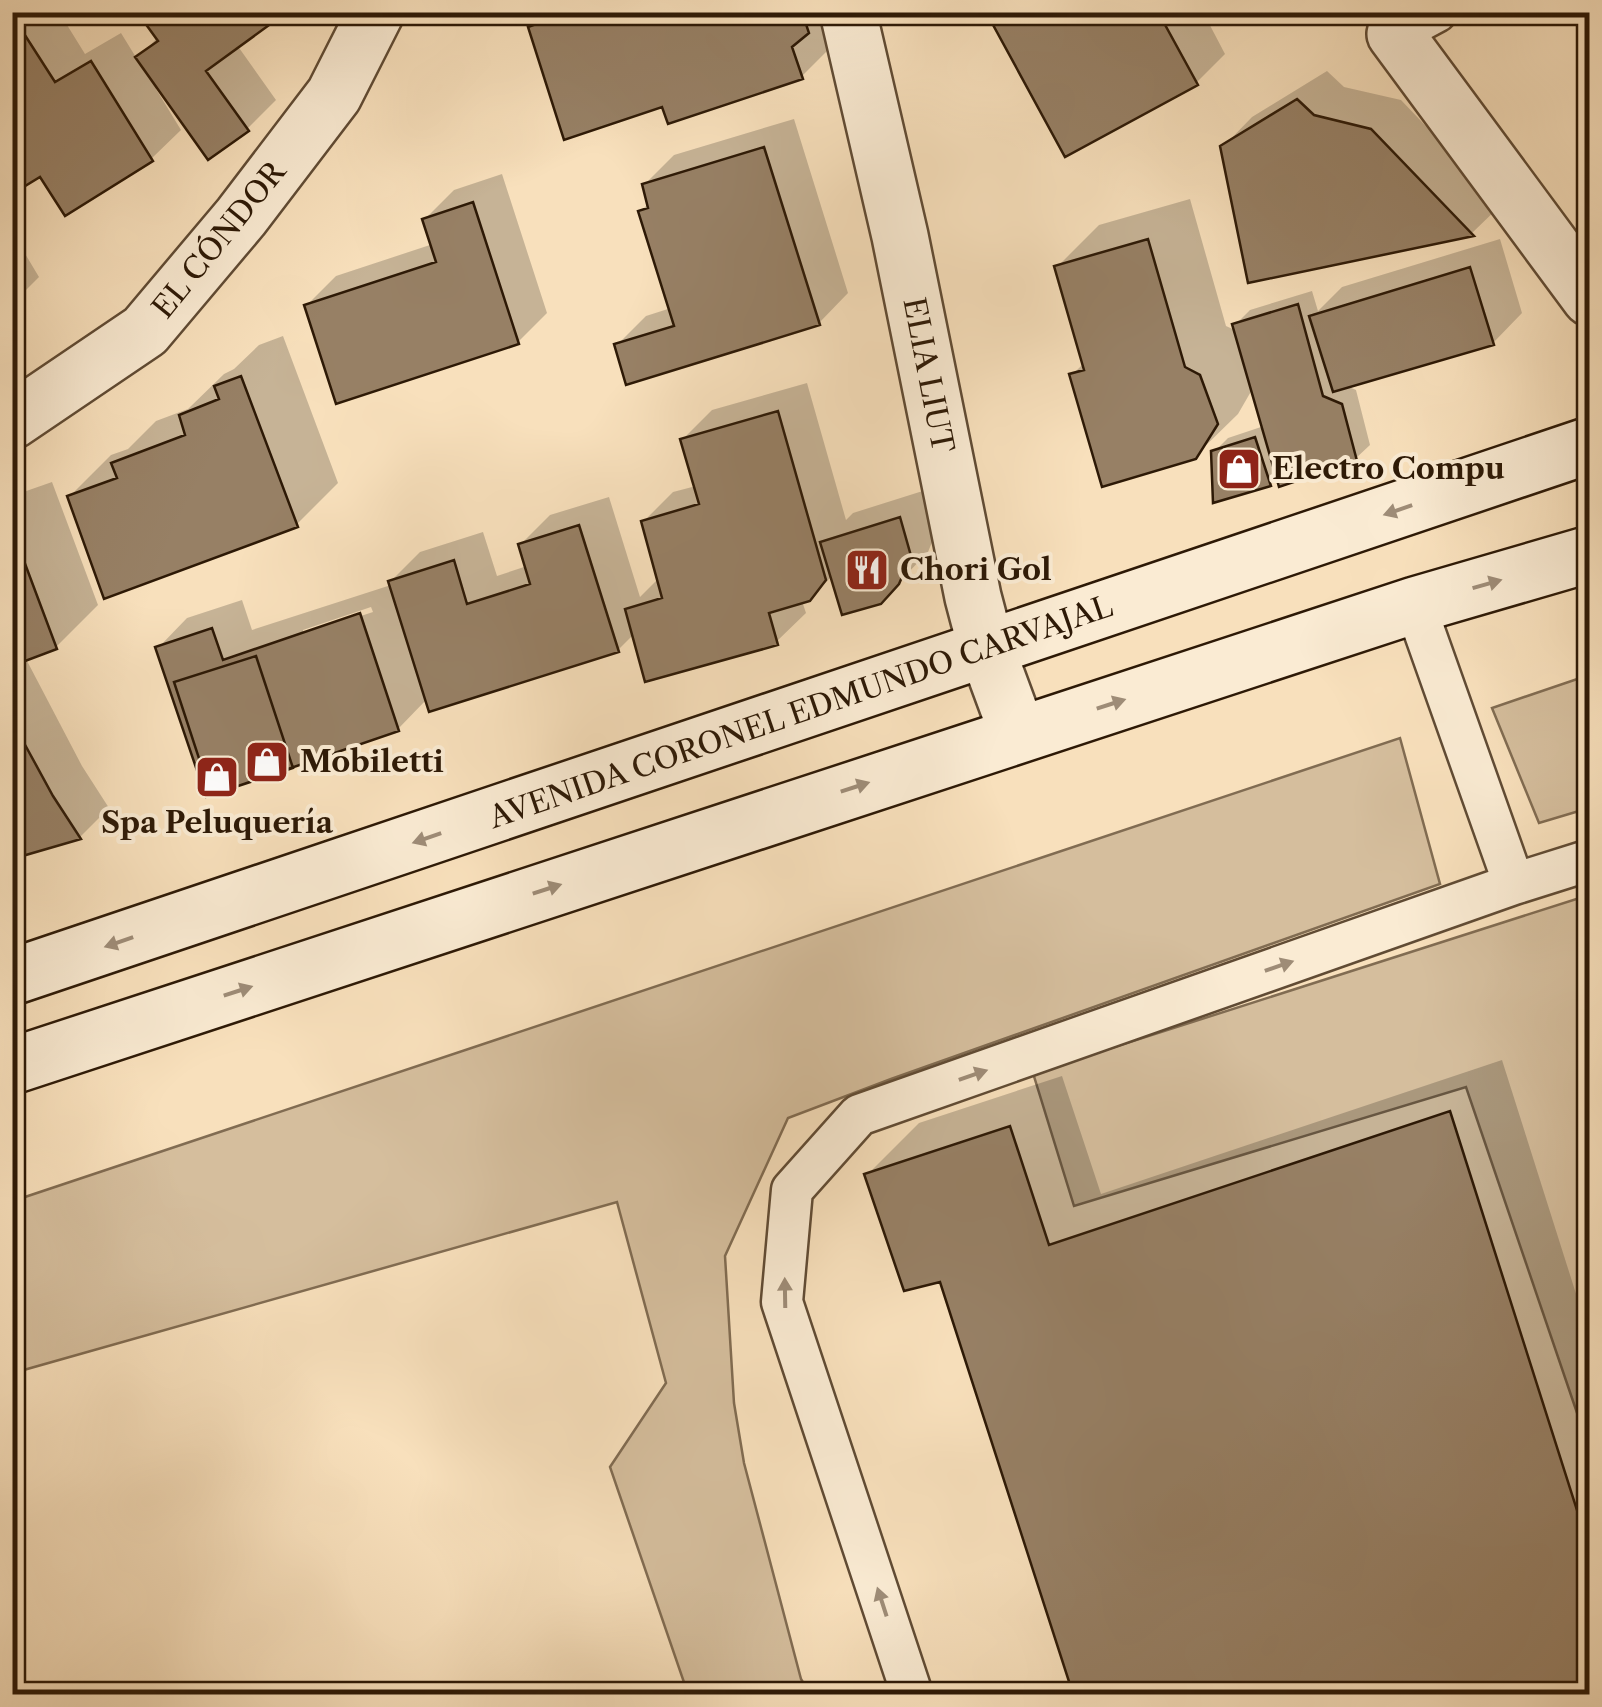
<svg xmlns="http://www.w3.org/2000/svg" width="1602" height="1707" font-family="'Libre Caslon Text',serif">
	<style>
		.park { fill: #d5be9d; stroke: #816c52; stroke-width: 2.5 }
		.shadow { fill: #0003; fill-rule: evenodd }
		.building { fill: #978065; stroke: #2d1906; stroke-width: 2.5 }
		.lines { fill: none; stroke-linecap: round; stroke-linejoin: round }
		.service-casing { stroke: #604b34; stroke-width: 45 }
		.minor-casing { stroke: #604b34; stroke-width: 60 }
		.secondary-casing { stroke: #2d1906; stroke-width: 60 }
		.service { stroke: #faebd3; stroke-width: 40 }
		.minor { stroke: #faebd3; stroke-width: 55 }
		.secondary { stroke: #faebd3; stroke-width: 55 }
		.oneway { fill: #9e8c77 }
		.labels { text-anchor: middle; stroke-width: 8; stroke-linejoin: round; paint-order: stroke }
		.street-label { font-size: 30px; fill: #2d1906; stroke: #faebd3 }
		.poi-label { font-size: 30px; font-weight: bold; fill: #2d1906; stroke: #faebd3; text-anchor: start }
	</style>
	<rect width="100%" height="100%" fill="#f8e0bc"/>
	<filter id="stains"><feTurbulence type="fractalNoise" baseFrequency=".002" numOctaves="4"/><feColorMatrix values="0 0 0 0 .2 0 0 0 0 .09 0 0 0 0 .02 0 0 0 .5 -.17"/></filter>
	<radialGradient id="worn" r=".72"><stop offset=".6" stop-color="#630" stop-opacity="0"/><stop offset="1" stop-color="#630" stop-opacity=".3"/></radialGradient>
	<path class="park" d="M 1589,675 L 1589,808 L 1539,823 L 1492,708 Z
		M 1400,738 L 1440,884 L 891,1079 L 788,1118 L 725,1256 L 734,1403 L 744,1463 L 801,1679 L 810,1694 L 688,1694 L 610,1467 L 666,1383 L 617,1202 L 13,1373 L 13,1201 Z
		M 1589,895 L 1589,1448 L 1466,1087 L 1074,1206 L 1033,1073 Z"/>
	<path class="shadow" d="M 12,12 L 59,12 L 85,54 L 121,33 L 137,59 L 158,37 L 237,45 L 276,100 L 247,129 L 159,87 L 156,89 L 181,130 L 151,159 L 41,174 L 12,191 Z
		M 546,12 L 849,12 L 853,25 L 801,77 L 663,103 L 531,28 Z
		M 989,12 L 1203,12 L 1225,54 L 1196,83 Z
		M 1590,16 L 1590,36 L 1583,22 Z
		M 1327,71 L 1344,87 L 1401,100 L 1501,205 L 1472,233 L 1250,280 L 1223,147 L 1252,117 Z
		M 794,119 L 848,293 L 819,323 L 617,345 L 646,316 L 671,308 L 641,211 L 649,203 L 644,185 L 674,155 Z
		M 502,174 L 547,313 L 518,342 L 307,305 L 336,276 L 433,244 L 425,219 L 454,190 Z
		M 1190,199 L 1226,326 L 1237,331 L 1235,325 L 1250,310 L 1312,291 L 1318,311 L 1342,287 L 1500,239 L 1522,313 L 1493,343 L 1347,386 L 1356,390 L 1370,445 L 1355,459 L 1278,475 L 1270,483 L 1214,452 L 1228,438 L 1264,426 L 1253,388 L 1238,414 L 1195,456 L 1072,375 L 1084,363 L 1057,267 L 1099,225 Z
		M 12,232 L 39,277 L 12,304 Z
		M 283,336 L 338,483 L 296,525 L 69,497 L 111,455 L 128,449 L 156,421 L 188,409 L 224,374 L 234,369 L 259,345 Z
		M 807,383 L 846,520 L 853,513 L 929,489 L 939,525 L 928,552 L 880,602 L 833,575 L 809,599 L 802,601 L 806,613 L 776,642 L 634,634 L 618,650 L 427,699 L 398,729 L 158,648 L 187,618 L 242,600 L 252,630 L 391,585 L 390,582 L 420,552 L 483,532 L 497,576 L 527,566 L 521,544 L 550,515 L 609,497 L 640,597 L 657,580 L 643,522 L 673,492 L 696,486 L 683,439 L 712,410 ZM 371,607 L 373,612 L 303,635 L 303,630 Z
		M 52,482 L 98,605 L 56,647 L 26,659 L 82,766 L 109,808 L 80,837 L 12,857 L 12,496 Z
		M 1502,1060 L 1590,1338 L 1590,1694 L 1076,1694 L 941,1279 L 867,1175 L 919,1123 L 1062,1076 L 1101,1194 Z"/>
	<path class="building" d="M 137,12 L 287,12 L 206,71 L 249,131 L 208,160 L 135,57 L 158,41 Z
		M 569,12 L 802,12 L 809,33 L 792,47 L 803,79 L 668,124 L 662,107 L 564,140 L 528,27 Z
		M 986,12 L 1158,12 L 1198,85 L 1065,157 Z
		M 12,15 L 55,82 L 91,61 L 153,161 L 65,216 L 40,177 L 12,194 Z
		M 1297,99 L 1314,115 L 1371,129 L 1474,236 L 1248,283 L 1220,146 Z
		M 764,147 L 820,325 L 626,385 L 614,344 L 674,326 L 638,211 L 648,208 L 642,184 Z
		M 473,202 L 519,344 L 336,404 L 304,305 L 436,262 L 422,219 Z
		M 1148,239 L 1185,367 L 1200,375 L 1218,424 L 1196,459 L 1102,487 L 1069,374 L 1084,370 L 1054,266 Z
		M 1470,267 L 1494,345 L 1333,392 L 1309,316 Z
		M 1298,304 L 1323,396 L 1342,404 L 1357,461 L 1279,487 L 1232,324 Z
		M 241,376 L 298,527 L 104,599 L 67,496 L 117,478 L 111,463 L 185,435 L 179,415 L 219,399 L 214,386 Z
		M 778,411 L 826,580 L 810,601 L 769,613 L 778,645 L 645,682 L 625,609 L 662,598 L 641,521 L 699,504 L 680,439 Z
		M 1255,437 L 1271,486 L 1213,503 L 1211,451 Z
		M 900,517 L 911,556 L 899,584 L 881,604 L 842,615 L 820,542 Z
		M 579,525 L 619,652 L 429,712 L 388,581 L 454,560 L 467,604 L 530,584 L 518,544 Z
		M 12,529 L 57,649 L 12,666 Z
		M 360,613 L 399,731 L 206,797 L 155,647 L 212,628 L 223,660 Z
		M 256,656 L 293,768 L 211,795 L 174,682 Z
		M 12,721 L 53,796 L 81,839 L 12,859 Z
		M 1450,1111 L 1590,1551 L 1590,1694 L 1073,1694 L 940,1282 L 904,1291 L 864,1174 L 1010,1126 L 1049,1245 Z"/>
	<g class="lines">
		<defs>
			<path id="service" d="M 1395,34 L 1436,12
				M 1415,605 L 1514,884
				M 912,1694 L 782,1302 L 792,1190 L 859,1115 L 1514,884 L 1590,860"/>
			<path id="minor" d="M 848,12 L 900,236 L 973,597 L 987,650 L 1018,734
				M 1395,34 L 1590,298
				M 12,421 L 145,331 L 241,217 L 334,95 L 376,12"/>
			<path id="secondary" d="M 12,977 L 1590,445
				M 12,1066 L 1415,605 L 1590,554"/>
		</defs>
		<use href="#service" class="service-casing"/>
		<use href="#minor" class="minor-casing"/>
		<use href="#secondary" class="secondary-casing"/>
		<use href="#service" class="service"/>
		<use href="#minor" class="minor"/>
		<use href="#secondary" class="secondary"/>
	</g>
	<defs><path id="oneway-solid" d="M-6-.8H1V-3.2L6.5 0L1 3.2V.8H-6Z" transform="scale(2.5)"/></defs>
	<g class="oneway">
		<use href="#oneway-solid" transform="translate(1398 510) rotate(161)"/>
		<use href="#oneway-solid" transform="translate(1487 584) rotate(-16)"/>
		<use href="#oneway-solid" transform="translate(1111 704) rotate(-18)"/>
		<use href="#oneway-solid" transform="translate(855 787) rotate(-18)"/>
		<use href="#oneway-solid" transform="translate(427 838) rotate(161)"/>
		<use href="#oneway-solid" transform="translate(547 889) rotate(-18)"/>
		<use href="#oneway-solid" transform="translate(119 942) rotate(161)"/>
		<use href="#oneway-solid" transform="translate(1279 966) rotate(-19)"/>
		<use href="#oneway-solid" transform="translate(238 991) rotate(-18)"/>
		<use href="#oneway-solid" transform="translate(973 1075) rotate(-19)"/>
		<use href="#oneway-solid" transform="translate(785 1293) rotate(-91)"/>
		<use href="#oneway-solid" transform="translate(882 1602) rotate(-108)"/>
	</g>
	<defs>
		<symbol id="shop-square" viewBox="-11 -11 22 22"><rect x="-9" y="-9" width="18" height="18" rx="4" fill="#8f2418" stroke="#faebd3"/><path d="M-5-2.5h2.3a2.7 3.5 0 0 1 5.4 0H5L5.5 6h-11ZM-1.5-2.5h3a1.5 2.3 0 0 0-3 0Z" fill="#fff"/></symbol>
		<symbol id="restaurant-square" viewBox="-11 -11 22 22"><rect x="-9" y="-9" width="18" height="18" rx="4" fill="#8f2418" stroke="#faebd3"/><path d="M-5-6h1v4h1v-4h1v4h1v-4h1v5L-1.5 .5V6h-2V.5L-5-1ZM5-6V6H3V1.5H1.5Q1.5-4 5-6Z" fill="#fff"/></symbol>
	</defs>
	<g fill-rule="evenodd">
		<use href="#shop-square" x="1214" y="444" width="50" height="50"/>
		<use href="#restaurant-square" x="842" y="545" width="50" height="50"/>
		<use href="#shop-square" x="242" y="737" width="50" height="50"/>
		<use href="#shop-square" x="192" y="752" width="50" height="50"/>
	</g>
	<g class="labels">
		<g class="street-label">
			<text transform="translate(219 240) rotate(-51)" y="10">EL CÓNDOR</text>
			<text transform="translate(928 375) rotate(79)" y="10">ELIA LIUT</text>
			<text transform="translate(801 712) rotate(-19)" y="10">AVENIDA CORONEL EDMUNDO CARVAJAL</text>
		</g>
		<g class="poi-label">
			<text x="1272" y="479">Electro Compu</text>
			<text x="900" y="580">Chori Gol</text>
			<text x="300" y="772">Mobiletti</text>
			<text x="217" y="833" text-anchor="middle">Spa Peluquería</text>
		</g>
	</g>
	<rect width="1602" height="1707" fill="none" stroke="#f8e0bc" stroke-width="50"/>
	<rect x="15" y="15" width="1572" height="1677" fill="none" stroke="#2d1906" stroke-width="5"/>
	<rect x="25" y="25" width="1552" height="1657" fill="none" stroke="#2d1906" stroke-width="2.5"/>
	<rect width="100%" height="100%" filter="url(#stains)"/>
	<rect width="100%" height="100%" fill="url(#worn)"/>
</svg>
